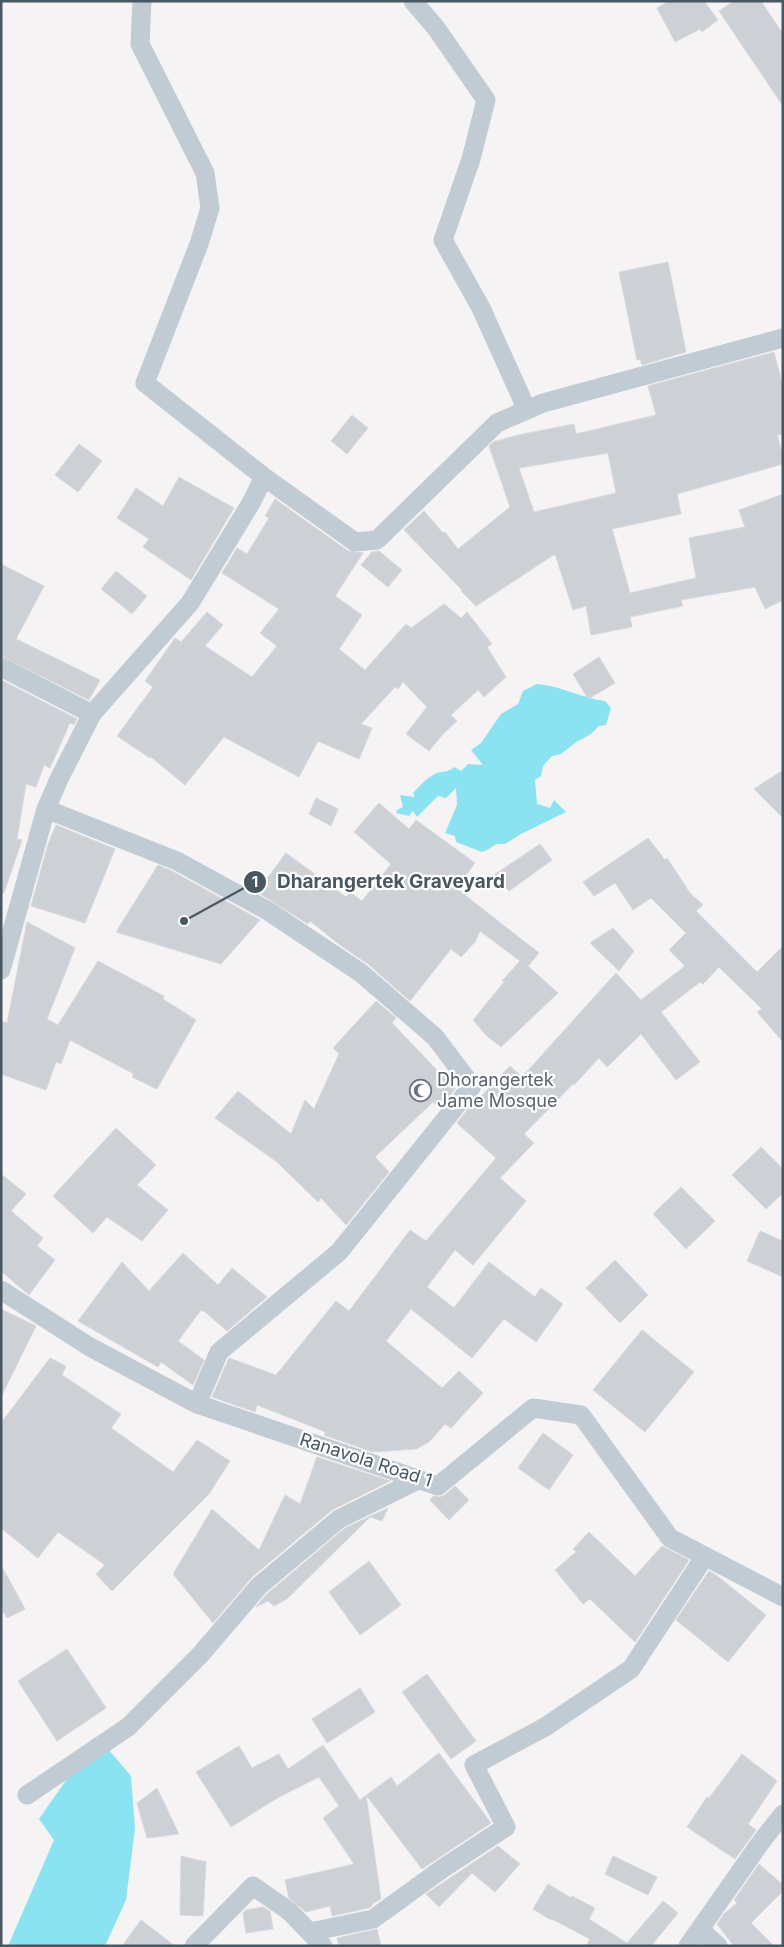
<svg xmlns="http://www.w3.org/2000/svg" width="784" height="1947" font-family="Inter,sans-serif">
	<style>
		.water { fill: #8be3f2 }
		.building { fill: #cdd0d5; stroke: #d7d9de; fill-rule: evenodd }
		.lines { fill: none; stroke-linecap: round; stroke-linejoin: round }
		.street { stroke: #c0cbd3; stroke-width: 19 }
		.labels { text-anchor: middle; stroke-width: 4.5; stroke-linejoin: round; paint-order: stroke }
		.worship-label { font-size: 18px; fill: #5b616d; stroke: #fff; text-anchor: start }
		.street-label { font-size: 18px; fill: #495762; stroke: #fff }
		.leader { fill: none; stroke: #495762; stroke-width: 2 }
		.callout-dot { fill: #495762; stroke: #fff; stroke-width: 2 }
		.mark-label { font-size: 15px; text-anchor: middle; font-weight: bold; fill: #fff }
		.callout-label { font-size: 19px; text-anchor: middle; font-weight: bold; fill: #495762; stroke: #fff; stroke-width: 4.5; stroke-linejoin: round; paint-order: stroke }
	</style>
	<rect width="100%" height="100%" fill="#f5f3f3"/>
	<path class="water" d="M 537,684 C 562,686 581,698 605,701 L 611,708 L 606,725 L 599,726 L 591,734 L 575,743 L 561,754 L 552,756 L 543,766 L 541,776 L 535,780 L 537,804 L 550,808 L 554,800 L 566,812 L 521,834 L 505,844 L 496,844 L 489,849 L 482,852 L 456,842 L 455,836 L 445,833 L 457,805 L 456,788 L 446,798 L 438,796 L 417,817 L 413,811 L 409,816 L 396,813 L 397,810 L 403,807 L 400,795 L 415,797 L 413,793 C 420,786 426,778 435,774 C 443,770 446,774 454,767 L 461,771 L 468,764 L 483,765 L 471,750 L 481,743 L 501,714 L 518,704 L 523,691 Z
		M 108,1749 L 131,1776 L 135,1829 L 126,1900 L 105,1946 L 8,1946 L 54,1840 L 39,1819 L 71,1773 Z"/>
	<path class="building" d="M 669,1 L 704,1 L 718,20 L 702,32 L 700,29 L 675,42 L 657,8 Z
		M 734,1 L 761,1 L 783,34 L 783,106 L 719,11 Z
		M 668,262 L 686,352 L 642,365 L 640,359 L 637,360 L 619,272 Z
		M 774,352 L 783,386 L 783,434 L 777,435 L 783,456 L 783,464 L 677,494 L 681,514 L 612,529 L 630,593 L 696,578 L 689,538 L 745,527 L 739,510 L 783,494 L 783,600 L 765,609 L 755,587 L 681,600 L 683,606 L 630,617 L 632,627 L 591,635 L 586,606 L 573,610 L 555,554 L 476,606 L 461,591 L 462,590 L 404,530 L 424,511 L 443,533 L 445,532 L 458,549 L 510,507 L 489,446 L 493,442 L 518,435 L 574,424 L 576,434 L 656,415 L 648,386 ZM 608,453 L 616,493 L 534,512 L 519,468 Z
		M 352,415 L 368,428 L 347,454 L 331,441 Z
		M 79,444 L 102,461 L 78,492 L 55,475 Z
		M 179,477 L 234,508 L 191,580 L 143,547 L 149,539 L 117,518 L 136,488 L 163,506 Z
		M 275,499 L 348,551 L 363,553 L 335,596 L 362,615 L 339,649 L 365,670 L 406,624 L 411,628 L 444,604 L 461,618 L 467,612 L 492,644 L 487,647 L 506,677 L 484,697 L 478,690 L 451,715 L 457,721 L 443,734 L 429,751 L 406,734 L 427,707 L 403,682 L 398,689 L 395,687 L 361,724 L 372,728 L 359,759 L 318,741 L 299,777 L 224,737 L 185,785 L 151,757 L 150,758 L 117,736 L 153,687 L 145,681 L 175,638 L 181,642 L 207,612 L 223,625 L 205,646 L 252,677 L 277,646 L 260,633 L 279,609 L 222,573 L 237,548 L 247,554 L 269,518 L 265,516 Z
		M 379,551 L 402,570 L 388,587 L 361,565 L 372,552 Z
		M 1,564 L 44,586 L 16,639 L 100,680 L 89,700 L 1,656 Z
		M 116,571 L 147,596 L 132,614 L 101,589 Z
		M 599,657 L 615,683 L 588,699 L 573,674 Z
		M 1,680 L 77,719 L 74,725 L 70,723 L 50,768 L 44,765 L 36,787 L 26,784 L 17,839 L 22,840 L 4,893 L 1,893 Z
		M 783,770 L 783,818 L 754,789 Z
		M 316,798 L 338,809 L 331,826 L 309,814 Z
		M 379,803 L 409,829 L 416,820 L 475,863 L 456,888 L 539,953 L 528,966 L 558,993 L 501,1047 L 487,1036 L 473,1020 L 504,982 L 502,981 L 520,961 L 480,931 L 475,942 L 461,957 L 451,949 L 410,1001 L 368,964 L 340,945 L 310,921 L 308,924 L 257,892 L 286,853 L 346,897 L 350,892 L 362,901 L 391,864 L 354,832 Z
		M 56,825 L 115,849 L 85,923 L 31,906 L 48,844 Z
		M 648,838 L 665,860 L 667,858 L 690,893 L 703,905 L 696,911 L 757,972 L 783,946 L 783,1042 L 757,1012 L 762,1009 L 719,967 L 703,984 L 700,982 L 661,1012 L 700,1062 L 676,1080 L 641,1034 L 607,1067 L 599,1058 L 574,1085 L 573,1084 L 524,1134 L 534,1143 L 500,1178 L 526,1201 L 473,1265 L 455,1250 L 427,1287 L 454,1308 L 489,1262 L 535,1297 L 541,1288 L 563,1304 L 536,1342 L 504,1319 L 472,1358 L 411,1309 L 386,1341 L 442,1388 L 459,1371 L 483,1393 L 451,1428 L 445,1424 L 429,1442 L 416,1449 L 373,1452 L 324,1435 L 326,1432 L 257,1405 L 255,1412 L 212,1397 L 229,1358 L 276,1375 L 336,1301 L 349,1311 L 410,1230 L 426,1241 L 496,1158 L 457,1123 L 479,1095 L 481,1096 L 510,1066 L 522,1077 L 616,973 L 641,1000 L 685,966 L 669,950 L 686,933 L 651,898 L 633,910 L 615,883 L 594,896 L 583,882 Z
		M 540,844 L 552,860 L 509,891 L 494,875 Z
		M 158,865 L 172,871 L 260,920 L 221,964 L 116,932 Z
		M 27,922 L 75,948 L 47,1019 L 58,1025 L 98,961 L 164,996 L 163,999 L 196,1020 L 157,1089 L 132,1077 L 134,1074 L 70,1040 L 61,1064 L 56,1062 L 46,1090 L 1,1074 L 1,1021 L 7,1023 Z
		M 613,928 L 634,951 L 619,971 L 590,943 Z
		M 376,1001 L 396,1018 L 392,1023 L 455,1089 L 440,1108 L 433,1102 L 375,1157 L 389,1172 L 346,1225 L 321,1198 L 318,1202 L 277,1162 L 215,1118 L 238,1091 L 291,1134 L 305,1100 L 314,1109 L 339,1054 L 333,1048 Z
		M 116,1128 L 156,1165 L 137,1185 L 168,1210 L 142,1241 L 107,1217 L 93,1233 L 53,1196 Z
		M 761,1147 L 783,1169 L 783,1193 L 766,1209 L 732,1175 Z
		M 1,1174 L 26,1194 L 11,1211 L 43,1238 L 37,1246 L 55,1260 L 29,1295 L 1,1271 Z
		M 681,1187 L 715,1221 L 686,1249 L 653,1214 Z
		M 760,1231 L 783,1241 L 783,1277 L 747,1261 Z
		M 183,1253 L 218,1285 L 232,1268 L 267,1297 L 227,1331 L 204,1311 L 203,1312 L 201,1310 L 178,1341 L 204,1360 L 193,1385 L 161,1362 L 158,1367 L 78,1321 L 122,1262 L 149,1291 Z
		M 615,1260 L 648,1295 L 620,1323 L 586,1288 Z
		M 1,1309 L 36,1326 L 1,1397 Z
		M 642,1330 L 694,1372 L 645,1432 L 593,1390 Z
		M 50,1358 L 66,1366 L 62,1375 L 121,1414 L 111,1428 L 173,1472 L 197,1440 L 230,1461 L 209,1494 L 112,1591 L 96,1574 L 105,1565 L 58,1532 L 38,1558 L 1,1528 L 1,1423 Z
		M 543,1433 L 573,1455 L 549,1490 L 518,1468 Z
		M 317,1457 L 390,1481 L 332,1510 L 252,1577 L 213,1623 L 173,1574 L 212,1509 L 259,1550 L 285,1495 L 300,1504 Z
		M 455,1486 L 469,1500 L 449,1520 L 430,1500 L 433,1496 L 440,1497 L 445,1495 Z
		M 388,1508 L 382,1521 L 370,1517 L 287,1599 L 274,1606 L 268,1601 L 256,1607 L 267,1594 L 345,1528 Z
		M 589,1532 L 635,1576 L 662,1546 L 689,1560 L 635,1642 L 590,1599 L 583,1604 L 555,1570 L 576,1552 L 573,1549 Z
		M 369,1561 L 401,1605 L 360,1635 L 329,1592 Z
		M 1,1565 L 25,1609 L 7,1618 L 1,1607 Z
		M 709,1571 L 716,1575 L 766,1615 L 728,1662 L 676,1620 Z
		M 67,1649 L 106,1708 L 57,1741 L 18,1681 Z
		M 427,1674 L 476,1741 L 451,1759 L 402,1692 Z
		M 360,1688 L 375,1712 L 327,1743 L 312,1719 Z
		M 323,1745 L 360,1800 L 391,1777 L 397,1786 L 439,1753 L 491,1823 L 422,1869 L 366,1795 L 381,1899 L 372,1904 L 372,1906 L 368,1908 L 332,1916 L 330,1906 L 306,1912 L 289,1898 L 285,1880 L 354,1864 L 323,1818 L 339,1806 L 319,1777 L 279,1797 L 231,1827 L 196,1772 L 239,1746 L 252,1768 L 279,1754 L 288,1769 Z
		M 742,1754 L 777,1781 L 748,1824 L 756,1830 L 735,1859 L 687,1827 L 707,1797 L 709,1798 Z
		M 157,1788 L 179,1834 L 147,1838 L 137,1803 Z
		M 498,1846 L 520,1864 L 495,1892 L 472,1873 L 439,1907 L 426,1894 Z
		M 181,1856 L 206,1862 L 203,1916 L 180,1915 Z
		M 613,1856 L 657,1877 L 648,1895 L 605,1874 Z
		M 759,1864 L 783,1885 L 783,1891 L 751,1923 L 774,1946 L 734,1946 L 717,1924 L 724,1914 L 737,1903 L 734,1900 Z
		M 548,1884 L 571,1898 L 572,1896 L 595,1908 L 589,1919 L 627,1943 L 663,1901 L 678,1913 L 651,1946 L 586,1946 L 590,1939 L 552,1919 L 551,1920 L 533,1909 Z
		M 263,1907 L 270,1911 L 273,1929 L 246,1933 L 243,1913 L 246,1910 Z
		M 141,1920 L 175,1946 L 122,1946 Z
		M 377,1929 L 381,1946 L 339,1946 L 337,1938 Z"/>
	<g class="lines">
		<path class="street" d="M 413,1 L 436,28 L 486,100 L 471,159 L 443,240 L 481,308 L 527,410
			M 264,477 L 355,542 L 377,540 L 497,423 L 543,403 L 783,338
			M 1,667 L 92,714
			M 46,809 L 177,861 L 268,911 L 361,973 L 435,1037 L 472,1086 L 339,1252 L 219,1352 L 197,1404
			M 1,970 L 46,809 L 59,779 L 92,714 L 190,603 L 251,503 L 264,477 L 145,383 L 199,244 L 210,208 L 205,173 L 140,44 L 142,1
			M 1,1290 L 90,1347 L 197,1404 L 438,1486 L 533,1408 L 581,1415 L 670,1538 L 783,1597
			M 27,1795 L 128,1727 L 201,1654 L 259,1586 L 339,1519 L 418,1480
			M 701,1930 L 718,1946
			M 310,1932 L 373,1919 L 442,1869 L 506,1827 L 474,1765 L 545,1727 L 631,1669 L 705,1556
			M 194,1946 L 253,1886 L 289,1911 L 323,1946
			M 688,1946 L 761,1842 L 783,1814"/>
	</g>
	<defs>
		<symbol id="mosque-ring" viewBox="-11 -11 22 22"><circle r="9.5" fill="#fff" stroke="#6b7280" stroke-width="1.5"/><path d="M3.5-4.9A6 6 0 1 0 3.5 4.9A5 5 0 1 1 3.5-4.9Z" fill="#6b7280"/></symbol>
	</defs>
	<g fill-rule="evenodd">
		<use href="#mosque-ring" x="408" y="1078" width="25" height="25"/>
	</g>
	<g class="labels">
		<g class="worship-label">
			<text x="437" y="1086">Dhorangertek<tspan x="437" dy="21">Jame Mosque</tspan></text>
		</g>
		<g class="street-label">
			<text transform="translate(366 1460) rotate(18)" y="6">Ranavola Road 1</text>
		</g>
	</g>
	<path class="leader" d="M184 921L255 882"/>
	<g class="callout-dot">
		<circle cx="184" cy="921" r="5"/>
		<circle cx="255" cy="882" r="12"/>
	</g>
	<g class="mark-label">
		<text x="255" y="887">1</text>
	</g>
	<g class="callout-label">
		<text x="391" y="888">Dharangertek Graveyard</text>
	</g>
	<rect width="784" height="1947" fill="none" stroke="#495762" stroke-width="5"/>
</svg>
